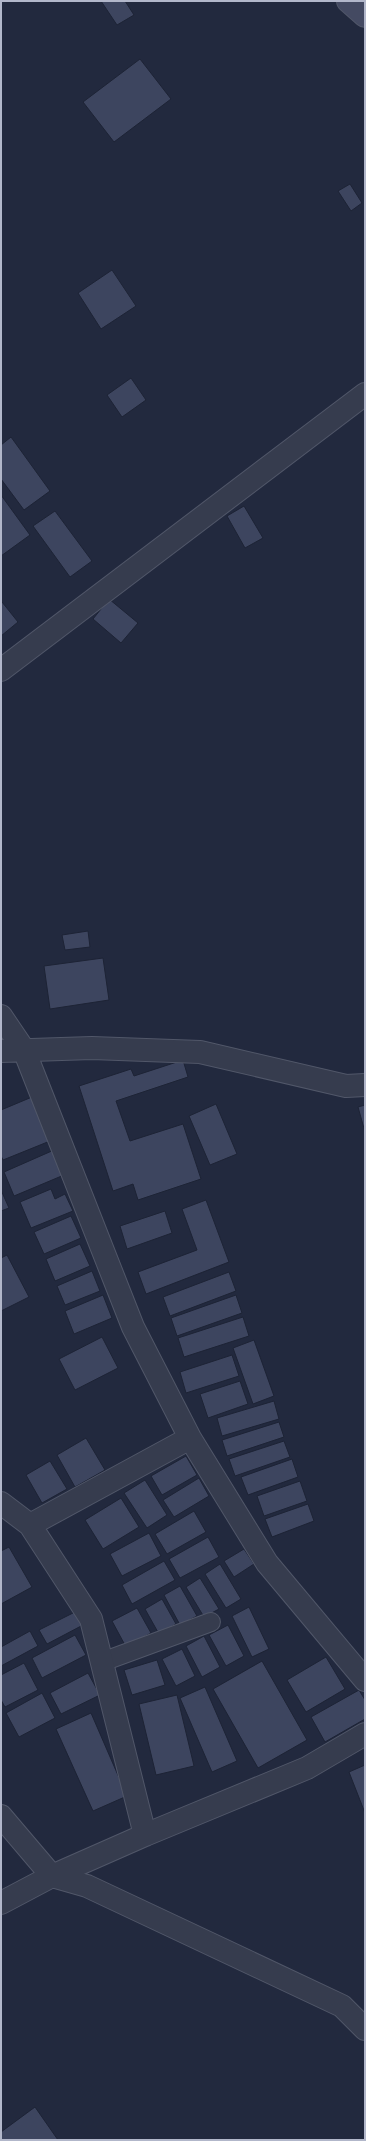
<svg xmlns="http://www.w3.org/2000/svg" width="366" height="2141" font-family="'Roboto Condensed',sans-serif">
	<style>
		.building { fill: #3d455f; stroke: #1d2335 }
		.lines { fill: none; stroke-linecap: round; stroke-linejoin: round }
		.lane-casing { stroke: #515769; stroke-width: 20 }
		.street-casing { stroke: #515769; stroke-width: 24 }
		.secondary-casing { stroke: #515769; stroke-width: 24 }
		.lane { stroke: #363c4e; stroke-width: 18 }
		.street { stroke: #363c4e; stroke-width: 22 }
		.secondary { stroke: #444a62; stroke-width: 22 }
	</style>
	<rect width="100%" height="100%" fill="#22293e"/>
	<path class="building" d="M 101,1 L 125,1 L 134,15 L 117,25 Z
		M 140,59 L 171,99 L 114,142 L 83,102 Z
		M 350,184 L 362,203 L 351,211 L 338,191 Z
		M 112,270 L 136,306 L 101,329 L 78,293 Z
		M 131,378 L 146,400 L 122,417 L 107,395 Z
		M 11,437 L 50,491 L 24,510 L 1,479 L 1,445 Z
		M 1,495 L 30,535 L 1,556 Z
		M 244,506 L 263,538 L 245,548 L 227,516 Z
		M 55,511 L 92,561 L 70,577 L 33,526 Z
		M 109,599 L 138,623 L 121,643 L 93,619 Z
		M 2,602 L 18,622 L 1,636 L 1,603 Z
		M 88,931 L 90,947 L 65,950 L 62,935 Z
		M 103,958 L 109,1000 L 50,1009 L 44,966 Z
		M 183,1060 L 188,1077 L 116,1101 L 130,1141 L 183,1124 L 201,1179 L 138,1200 L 133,1184 L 113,1191 L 79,1086 L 131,1069 L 134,1076 Z
		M 32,1097 L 50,1141 L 3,1160 L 1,1156 L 1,1110 Z
		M 216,1104 L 237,1154 L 210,1165 L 189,1116 Z
		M 365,1105 L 365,1132 L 358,1107 Z
		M 54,1150 L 64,1175 L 14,1196 L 4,1172 Z
		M 51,1189 L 55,1199 L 65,1194 L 73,1211 L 31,1228 L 20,1202 Z
		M 1,1190 L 9,1208 L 1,1211 Z
		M 206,1200 L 229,1262 L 146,1294 L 138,1272 L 197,1250 L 182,1209 Z
		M 165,1211 L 172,1233 L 127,1249 L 120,1226 Z
		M 71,1216 L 81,1238 L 44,1254 L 34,1232 Z
		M 80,1244 L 90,1266 L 55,1281 L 46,1259 Z
		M 7,1255 L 29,1297 L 1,1311 L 1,1258 Z
		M 92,1271 L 100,1291 L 65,1305 L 57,1286 Z
		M 229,1272 L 236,1291 L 170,1316 L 163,1297 Z
		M 103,1295 L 112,1318 L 74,1334 L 65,1311 Z
		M 236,1295 L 242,1313 L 177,1336 L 171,1318 Z
		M 243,1317 L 249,1336 L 184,1357 L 178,1338 Z
		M 102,1337 L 118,1368 L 75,1390 L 59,1359 Z
		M 254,1340 L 274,1396 L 253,1404 L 233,1348 Z
		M 232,1355 L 239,1376 L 186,1393 L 180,1372 Z
		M 240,1381 L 248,1404 L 208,1418 L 200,1394 Z
		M 274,1401 L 279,1419 L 222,1436 L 217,1418 Z
		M 279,1422 L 284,1437 L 227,1456 L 222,1440 Z
		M 86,1438 L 105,1470 L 75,1487 L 57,1455 Z
		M 284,1441 L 290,1457 L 235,1476 L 229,1459 Z
		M 186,1456 L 197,1475 L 162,1495 L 151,1476 Z
		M 292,1459 L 298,1477 L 248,1495 L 241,1477 Z
		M 50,1461 L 67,1489 L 42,1503 L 26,1475 Z
		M 199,1478 L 209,1496 L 174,1517 L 163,1500 Z
		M 145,1480 L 167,1515 L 147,1528 L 124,1493 Z
		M 300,1481 L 307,1501 L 264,1516 L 257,1496 Z
		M 121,1498 L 139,1527 L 103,1549 L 85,1520 Z
		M 308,1504 L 314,1521 L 272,1537 L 265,1519 Z
		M 194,1511 L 206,1532 L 167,1554 L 155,1534 Z
		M 149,1533 L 161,1556 L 122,1576 L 110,1554 Z
		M 208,1537 L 219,1557 L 180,1578 L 169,1559 Z
		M 9,1547 L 32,1587 L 1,1604 L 1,1551 Z
		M 244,1549 L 254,1564 L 234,1577 L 224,1561 Z
		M 164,1561 L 175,1580 L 132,1604 L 122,1585 Z
		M 220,1564 L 241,1599 L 226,1608 L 205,1574 Z
		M 200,1578 L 219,1609 L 204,1617 L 186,1587 Z
		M 180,1586 L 197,1616 L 180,1625 L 164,1595 Z
		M 162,1599 L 176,1624 L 159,1634 L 145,1609 Z
		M 249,1607 L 269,1649 L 252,1657 L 232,1616 Z
		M 137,1608 L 151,1633 L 126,1647 L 112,1621 Z
		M 75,1612 L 83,1625 L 47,1644 L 39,1630 Z
		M 228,1625 L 244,1656 L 226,1666 L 209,1635 Z
		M 30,1631 L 38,1646 L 1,1666 L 1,1647 Z
		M 75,1635 L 86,1655 L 42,1678 L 32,1658 Z
		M 204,1636 L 220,1667 L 202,1677 L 186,1646 Z
		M 182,1649 L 195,1676 L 176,1686 L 162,1659 Z
		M 326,1657 L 345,1689 L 306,1712 L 287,1680 Z
		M 157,1660 L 165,1685 L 132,1695 L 124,1670 Z
		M 262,1661 L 307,1740 L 258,1768 L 213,1689 Z
		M 24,1663 L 38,1690 L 5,1707 L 1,1700 L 1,1675 Z
		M 88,1673 L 100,1695 L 61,1714 L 50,1693 Z
		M 205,1687 L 237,1761 L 212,1772 L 180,1698 Z
		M 359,1690 L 365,1700 L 365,1719 L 325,1742 L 311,1717 Z
		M 42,1693 L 55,1718 L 19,1737 L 6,1713 Z
		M 177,1695 L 194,1766 L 156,1775 L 139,1704 Z
		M 91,1713 L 127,1796 L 93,1811 L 56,1729 Z
		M 365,1765 L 365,1813 L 349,1772 Z
		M 35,2107 L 58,2140 L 1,2140 L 1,2132 Z"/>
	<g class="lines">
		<defs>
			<path id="lane" d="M 102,1662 L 211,1622"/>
			<path id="street" d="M 1,670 L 365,394
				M 1,1016 L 24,1050 L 133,1327 L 190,1438 L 267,1563 L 365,1680
				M 1,1051 L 92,1048 L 200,1052 L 346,1086 L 365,1085
				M 1,1503 L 30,1525 L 91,1619 L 145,1835
				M 30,1525 L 190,1438
				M 1,1816 L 52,1876 L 87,1886 L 342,2006 L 365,2029
				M 1,1903 L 52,1876 L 145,1835 L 307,1768 L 365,1734"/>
			<path id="secondary" d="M 348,1 L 365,16"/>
		</defs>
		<use href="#lane" class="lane-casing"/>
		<use href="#street" class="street-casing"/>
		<use href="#secondary" class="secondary-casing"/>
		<use href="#lane" class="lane"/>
		<use href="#street" class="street"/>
		<use href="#secondary" class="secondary"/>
	</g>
	<rect width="366" height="2141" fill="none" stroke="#b2b7ca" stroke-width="4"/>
</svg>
